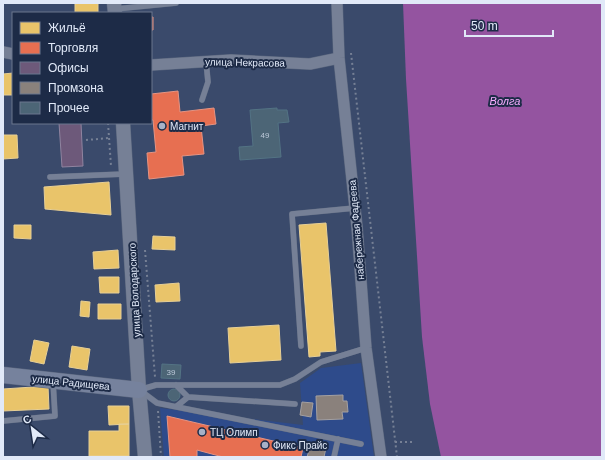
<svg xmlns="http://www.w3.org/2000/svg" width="605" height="460" font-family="Helvetica,sans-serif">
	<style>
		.built { fill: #2e4b8b }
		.water { fill: #9454a0 }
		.homes { fill: #e9c46a; stroke: #e7cf95 }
		.shops { fill: #e76f51; stroke: #e59483 }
		.offices { fill: #6d597a; stroke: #9084a0 }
		.industry { fill: #8a817c; stroke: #a4a0a1 }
		.building { fill: #4c6576; stroke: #537384 }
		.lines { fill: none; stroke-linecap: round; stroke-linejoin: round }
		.service-casing { stroke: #59657d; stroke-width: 6 }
		.minor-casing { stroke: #59657d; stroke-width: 12 }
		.tertiary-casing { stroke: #59657d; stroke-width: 15 }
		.secondary-casing { stroke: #59657d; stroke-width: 17 }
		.path { stroke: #768095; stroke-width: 2; stroke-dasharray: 2 3; stroke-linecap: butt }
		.service { stroke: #768096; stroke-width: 5.5 }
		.minor { stroke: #768096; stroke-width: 11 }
		.tertiary { stroke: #768096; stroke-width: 14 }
		.secondary { stroke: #76829d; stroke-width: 16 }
		.poi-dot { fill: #a7b1c7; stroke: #1d2b47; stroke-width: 1.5 }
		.labels { text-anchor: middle; stroke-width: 4; stroke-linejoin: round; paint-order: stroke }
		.number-label { font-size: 8px; fill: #bcc8d8 }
		.street-label { font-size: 10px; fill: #e1e9f8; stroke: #1d2b47 }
		.poi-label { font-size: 10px; fill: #e1e9f8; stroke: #1d2b47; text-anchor: start }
		.water-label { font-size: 11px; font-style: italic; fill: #f8adff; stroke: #1d2b47 }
	</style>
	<rect width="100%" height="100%" fill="#3a4a6b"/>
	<path class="built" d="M 361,363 L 374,457 L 164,457 L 160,408 L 303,425 L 300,383 L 321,368 Z"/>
	<path class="water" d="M 403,3 L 602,3 L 602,457 L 441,457 L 430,404 L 422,337 L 406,79 Z"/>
	<path class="homes" d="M 75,3 L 98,3 L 98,13 L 75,13 Z
		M 13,73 L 13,95 L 3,95 L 3,74 Z
		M 3,135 L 17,135 L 18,158 L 3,159 Z
		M 109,182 L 111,215 L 45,209 L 44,187 Z
		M 326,223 L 336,351 L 320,352 L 320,356 L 309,357 L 299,225 Z
		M 14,225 L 31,225 L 31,239 L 14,238 Z
		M 153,236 L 175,237 L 175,250 L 152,249 Z
		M 118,250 L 119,268 L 94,269 L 93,252 Z
		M 99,277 L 119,277 L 119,293 L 100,293 Z
		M 179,283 L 180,301 L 156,302 L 155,285 Z
		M 81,301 L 90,302 L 89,317 L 80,316 Z
		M 98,304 L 121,304 L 121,319 L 98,319 Z
		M 279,325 L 281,360 L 230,363 L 228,328 Z
		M 34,340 L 49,343 L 44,364 L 30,361 Z
		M 72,346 L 90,349 L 87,370 L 69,367 Z
		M 48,386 L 49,409 L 3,411 L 3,389 Z
		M 108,406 L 129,406 L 129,424 L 109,425 Z
		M 119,424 L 129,424 L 129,456 L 89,456 L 89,431 L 119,431 Z"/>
	<path class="shops" d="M 151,17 L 153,17 L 153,30 L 151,30 Z
		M 178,91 L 180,112 L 214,108 L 216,124 L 201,126 L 204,154 L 182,156 L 184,175 L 149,179 L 147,153 L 156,152 L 153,120 L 151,120 L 151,94 Z
		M 167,416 L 303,448 L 301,457 L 223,457 L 197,450 L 197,457 L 170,457 Z"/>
	<path class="offices" d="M 59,123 L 81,123 L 83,166 L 62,167 Z"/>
	<path class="industry" d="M 343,395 L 343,401 L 347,401 L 348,412 L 342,412 L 343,419 L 317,420 L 316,396 Z
		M 302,402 L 313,403 L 311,417 L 300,415 Z
		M 311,444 L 326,448 L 324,457 L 307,457 Z"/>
	<path class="building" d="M 277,108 L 277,110 L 287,110 L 289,122 L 278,123 L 281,157 L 240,160 L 239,147 L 253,146 L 250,110 Z
		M 162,364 L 181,365 L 180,379 L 161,378 Z
		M168 395a6 6 0 1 1 12 0a6 6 0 1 1-12 0Z"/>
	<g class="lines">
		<defs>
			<path id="service" d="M 115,9 L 176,3
				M 202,100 L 208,82 L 206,61
				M 50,177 L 125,174
				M 301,346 L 292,214 L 355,208
				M 176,385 L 188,397
				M 139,390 L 156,385 L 280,385 L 295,379 L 321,362 L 366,348
				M 141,391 L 157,403 L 361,444
				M 177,406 L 188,397 L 295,404
				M 3,421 L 55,416 L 53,381
				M 334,457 L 338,439"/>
			<path id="minor" d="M 337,3 L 339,58 L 357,227 L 366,348 L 381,457
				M 3,52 L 13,54
				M 151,65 L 231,60 L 310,64 L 339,58"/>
			<path id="tertiary" d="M 114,3 L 115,13
				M 123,123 L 139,390 L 145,457"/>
			<path id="secondary" d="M 3,375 L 139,390"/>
		</defs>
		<use href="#service" class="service-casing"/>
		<use href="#minor" class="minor-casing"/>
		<use href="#tertiary" class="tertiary-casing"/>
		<use href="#secondary" class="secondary-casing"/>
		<path class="path" d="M 351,53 L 397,457
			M 108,123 L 111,166
			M 86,140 L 109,138
			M 145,250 L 155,377
			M 158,411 L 161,457
			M 395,442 L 412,442"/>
		<use href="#service" class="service"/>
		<use href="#minor" class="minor"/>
		<use href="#tertiary" class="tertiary"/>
		<use href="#secondary" class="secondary"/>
	</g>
	<g class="poi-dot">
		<circle cx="162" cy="126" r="4"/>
		<circle cx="202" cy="432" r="4"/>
		<circle cx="265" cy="445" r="4"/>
	</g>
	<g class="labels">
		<g class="number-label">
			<text x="265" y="138">49</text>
			<text x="171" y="375">39</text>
		</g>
		<g class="street-label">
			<text transform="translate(245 62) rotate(1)" y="4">улица Некрасова</text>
			<text transform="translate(356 230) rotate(-95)" y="4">набережная Фадеева</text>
			<text transform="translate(134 290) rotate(-93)" y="4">улица Володарского</text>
			<text transform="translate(71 382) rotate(6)" y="4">улица Радищева</text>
		</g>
		<g class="poi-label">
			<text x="170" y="130">Магнит</text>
			<text x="210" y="436">ТЦ Олимп</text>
			<text x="273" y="449">Фикс Прайс</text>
		</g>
		<g class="water-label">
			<text x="505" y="105">Волга</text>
		</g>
	</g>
	<rect width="605" height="460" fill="none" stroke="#e1e9f8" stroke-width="8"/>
	<rect x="12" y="12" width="140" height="112" fill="#1d2b47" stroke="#6b778e"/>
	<rect x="20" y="22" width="20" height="12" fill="#e9c46a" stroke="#6b778e"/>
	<text x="48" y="32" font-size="12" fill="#e1e9f8">Жильё</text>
	<rect x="20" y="42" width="20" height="12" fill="#e76f51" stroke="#6b778e"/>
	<text x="48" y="52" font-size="12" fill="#e1e9f8">Торговля</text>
	<rect x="20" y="62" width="20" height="12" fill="#6d597a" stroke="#6b778e"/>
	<text x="48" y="72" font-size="12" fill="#e1e9f8">Офисы</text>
	<rect x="20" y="82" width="20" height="12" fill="#8a817c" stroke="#6b778e"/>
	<text x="48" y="92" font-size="12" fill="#e1e9f8">Промзона</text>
	<rect x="20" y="102" width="20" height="12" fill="#4c6576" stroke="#6b778e"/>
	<text x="48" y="112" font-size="12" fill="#e1e9f8">Прочее</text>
	<g transform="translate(32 428) rotate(330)" stroke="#1d2b47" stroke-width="3" paint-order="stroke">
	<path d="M0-3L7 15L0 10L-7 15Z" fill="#e1e9f8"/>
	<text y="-6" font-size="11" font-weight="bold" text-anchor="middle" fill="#e1e9f8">С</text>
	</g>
	<path d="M465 30v6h88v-6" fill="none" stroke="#e1e9f8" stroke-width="2"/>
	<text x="471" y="30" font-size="12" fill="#e1e9f8" stroke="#1d2b47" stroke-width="3" paint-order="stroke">50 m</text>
</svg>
